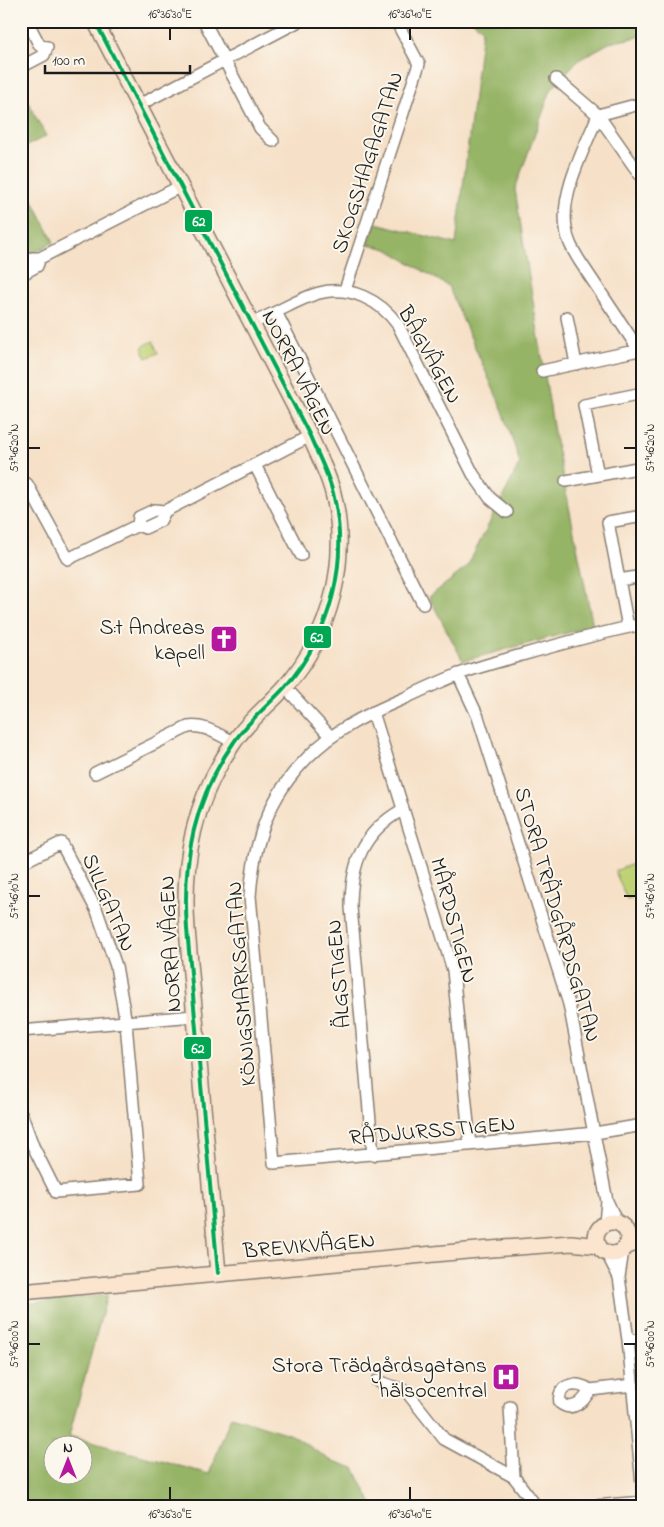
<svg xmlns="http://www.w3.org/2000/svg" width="664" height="1527" font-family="'Indie Flower',sans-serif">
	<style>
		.green { fill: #bed275; stroke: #6d7748 }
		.forest { fill: #96b466; stroke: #596841; fill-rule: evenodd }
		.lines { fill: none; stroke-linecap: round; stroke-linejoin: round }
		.street-casing { stroke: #897e72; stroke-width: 14 }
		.secondary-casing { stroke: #897e72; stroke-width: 18 }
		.street { stroke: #fff; stroke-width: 11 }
		.secondary { stroke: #fbe5cf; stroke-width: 15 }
		.bus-1-casing { stroke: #fbf7ec; stroke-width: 8 }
		.bus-1 { stroke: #00a651; stroke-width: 4 }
		.ticks { fill: none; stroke: #1c1c1c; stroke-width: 2 }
		.labels { text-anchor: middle; stroke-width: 4; stroke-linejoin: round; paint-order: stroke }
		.street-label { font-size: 22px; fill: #1c1c1c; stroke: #fbf7ec }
		.poi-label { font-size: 22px; fill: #1c1c1c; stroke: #fbf7ec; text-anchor: end }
		.line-badge { stroke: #fbf7ec; stroke-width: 2 }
		.badge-label { font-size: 14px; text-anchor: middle; font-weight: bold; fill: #fff }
		.neatline { fill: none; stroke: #1c1c1c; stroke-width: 2 }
		.ticks-label { font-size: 12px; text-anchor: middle; fill: #1c1c1c }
	</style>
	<rect width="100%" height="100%" fill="#fbf7ec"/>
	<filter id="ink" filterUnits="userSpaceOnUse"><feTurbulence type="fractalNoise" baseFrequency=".02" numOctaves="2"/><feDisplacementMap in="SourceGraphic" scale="10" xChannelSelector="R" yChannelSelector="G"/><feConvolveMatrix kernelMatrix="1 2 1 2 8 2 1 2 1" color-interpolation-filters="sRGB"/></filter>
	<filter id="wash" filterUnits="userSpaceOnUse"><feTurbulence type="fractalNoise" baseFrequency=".0096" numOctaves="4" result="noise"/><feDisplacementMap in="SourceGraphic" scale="20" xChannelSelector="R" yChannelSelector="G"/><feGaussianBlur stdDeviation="1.12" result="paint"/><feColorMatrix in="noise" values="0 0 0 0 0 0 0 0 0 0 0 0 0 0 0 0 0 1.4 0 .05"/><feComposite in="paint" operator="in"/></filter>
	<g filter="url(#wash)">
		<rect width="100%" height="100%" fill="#f6e0c7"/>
		<path class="green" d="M 153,341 L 158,353 L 147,358 L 142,347 Z
			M 643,860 L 643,895 L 627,900 L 615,871 Z"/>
		<path class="forest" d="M 473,21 L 643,21 L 643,36 L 609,43 L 577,61 L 551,90 L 515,189 L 554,432 L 593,626 L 463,661 L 429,597 L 467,567 L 520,463 L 503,411 L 448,286 L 387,249 L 368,244 L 376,223 L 456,244 L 482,29 Z
			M 21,89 L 46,136 L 21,149 Z
			M 21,177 L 54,242 L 33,253 L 25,252 L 21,253 Z
			M 107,1295 L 69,1436 L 209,1474 L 231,1416 L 292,1435 L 330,1460 L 354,1468 L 373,1506 L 21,1506 L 21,1304 ZM 82,1444 L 82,1474 L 52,1474 L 52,1444 Z"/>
	</g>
	<g filter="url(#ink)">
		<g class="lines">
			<defs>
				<path id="street" d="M 204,21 L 260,128 L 273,141
					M 21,67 L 44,55 L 47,47 L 40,46 L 27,21
					M 556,79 L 598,115 L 643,179
					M 139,105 L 299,21
					M 598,115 C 585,148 560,192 566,228 C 567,240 573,250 579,260 L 643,356
					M 598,115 L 643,103
					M 21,263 L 32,258 L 40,258 L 181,186
					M 21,275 L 37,266 L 40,258
					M 345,290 L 419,64 L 396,21
					M 567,317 L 576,364
					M 251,324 L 276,312
					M 542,371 L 639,350
					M 255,465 L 301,555
					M 598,475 L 584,405 L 643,393
					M 566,481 L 643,467
					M 21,483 L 27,484 L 68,559 L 138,525
					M 165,511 L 160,521 L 145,528 L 138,525 L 139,517 L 154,510 L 165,511 L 310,436
					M 619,580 L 643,576
					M 423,604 L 276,312 C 290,305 304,297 319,293 C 350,285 380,300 398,325 L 473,474 L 490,498 L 507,512
					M 643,624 C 600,633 560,644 518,656 C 498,662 476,667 457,675 C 439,682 422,690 405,698 C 370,713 335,729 308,757 C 268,797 254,841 250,896 L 274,1163 L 595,1133 L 643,1125
					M 628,627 L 608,522 L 643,516
					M 458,674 L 478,717 L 569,1004 L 607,1201 L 605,1224
					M 285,687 L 330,736
					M 373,712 L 453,970 L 470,1145
					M 95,773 L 188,727 C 205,724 218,735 234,742
					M 21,863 L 61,843 L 97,911 L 116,966 L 126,1023 L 140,1184 L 56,1192 L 33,1146 L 21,1113
					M 21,1031 L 194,1016
					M 373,1155 L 351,907 C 351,863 363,832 402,810
					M 608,1203 L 617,1223
					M 623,1250 L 619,1277 L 628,1340 L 643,1494
					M 606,1252 L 619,1277
					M 628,1340 L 643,1341
					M 377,1381 L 406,1391 L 444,1439 L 514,1477 L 536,1506
					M 590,1390 C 584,1401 573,1413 560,1403 C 556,1383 578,1381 590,1390 L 633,1385
					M 510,1407 L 514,1477
					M 595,1506 L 643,1502"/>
				<path id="secondary" d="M 95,21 L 310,436 C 318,455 328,473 333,493 C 350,561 331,634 285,687 C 268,706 248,721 234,742 C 194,799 182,860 187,929 L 218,1273
					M596 1238a16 16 0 1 1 32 0a16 16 0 1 1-32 0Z
					M 625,1247 L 643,1240
					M 21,1292 L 478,1250 L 571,1243 L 599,1246"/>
			</defs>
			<use href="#street" class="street-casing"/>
			<use href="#secondary" class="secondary-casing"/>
			<use href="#street" class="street"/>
			<use href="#secondary" class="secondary"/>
			<defs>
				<path id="bus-1" d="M 95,21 L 310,436 C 318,455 328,473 333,493 C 350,561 331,634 285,687 C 268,706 248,721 234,742 C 194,799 182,860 187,929 L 218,1273"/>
			</defs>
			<use href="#bus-1" class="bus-1-casing"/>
			<use href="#bus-1" class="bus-1"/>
		</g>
	</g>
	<path class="ticks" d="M 170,28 L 170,40M 410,28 L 410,40M 28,448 L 40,448M 624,448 L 636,448M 28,896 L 40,896M 624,896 L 636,896M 28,1344 L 40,1344M 624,1344 L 636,1344M 170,1487 L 170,1500M 410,1487 L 410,1500"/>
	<defs>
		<symbol id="church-square" viewBox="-11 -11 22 22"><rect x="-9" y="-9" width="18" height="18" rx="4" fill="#b5179e" stroke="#fbf7ec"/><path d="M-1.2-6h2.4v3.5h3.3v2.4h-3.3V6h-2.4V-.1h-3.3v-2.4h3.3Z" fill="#fff"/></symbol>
		<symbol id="hospital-square" viewBox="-11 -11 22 22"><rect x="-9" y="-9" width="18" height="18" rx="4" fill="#b5179e" stroke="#fbf7ec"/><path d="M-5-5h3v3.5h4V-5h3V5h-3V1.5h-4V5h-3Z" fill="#fff"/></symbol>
	</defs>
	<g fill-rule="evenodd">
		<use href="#church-square" x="208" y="623" width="32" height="32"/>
		<use href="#hospital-square" x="490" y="1361" width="32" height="32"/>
	</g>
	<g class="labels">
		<g class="street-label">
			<text transform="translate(366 162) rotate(-72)" y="8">SKOGSHAGAGATAN</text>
			<text transform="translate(431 354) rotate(61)" y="8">BÅGVÄGEN</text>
			<text transform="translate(300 372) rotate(63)" y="8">NORRA VÄGEN</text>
			<text transform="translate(110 902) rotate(67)" y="8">SILLGATAN</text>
			<text transform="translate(559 914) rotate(74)" y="8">STORA TRÄDGÅRDSGATAN</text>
			<text transform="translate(455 920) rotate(75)" y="8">MÅRDSTIGEN</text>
			<text transform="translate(169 944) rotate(-93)" y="8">NORRA VÄGEN</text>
			<text transform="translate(337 974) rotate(-95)" y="8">ÄLGSTIGEN</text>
			<text transform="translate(240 984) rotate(-94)" y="8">KÖNIGSMARKSGATAN</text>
			<text transform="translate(432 1129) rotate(-5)" y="8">RÅDJURSSTIGEN</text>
			<text transform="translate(309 1244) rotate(-5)" y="8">BREVIKVÄGEN</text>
		</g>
		<g class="poi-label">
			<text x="205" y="634">S:t Andreas<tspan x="205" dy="25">kapell</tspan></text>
			<text x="487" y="1372">Stora Trädgårdsgatans<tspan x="487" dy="25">hälsocentral</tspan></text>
		</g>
	</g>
	<g class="line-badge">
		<rect x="184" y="209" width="29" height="24" rx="5" fill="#00a651"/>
		<rect x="303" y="625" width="29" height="24" rx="5" fill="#00a651"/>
		<rect x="183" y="1036" width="29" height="24" rx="5" fill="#00a651"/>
	</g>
	<g class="badge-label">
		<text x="199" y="226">62</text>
		<text x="317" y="642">62</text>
		<text x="198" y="1053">62</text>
	</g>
	<rect width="664" height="1527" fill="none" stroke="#fbf7ec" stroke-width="55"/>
	<g transform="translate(68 1460)"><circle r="24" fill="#fbf7ec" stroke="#a29f99"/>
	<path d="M0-4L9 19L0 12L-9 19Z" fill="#b5179e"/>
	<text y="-8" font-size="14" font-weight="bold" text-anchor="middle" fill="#1c1c1c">N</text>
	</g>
	<path d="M45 65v8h145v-8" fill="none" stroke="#1c1c1c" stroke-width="2.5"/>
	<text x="52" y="65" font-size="15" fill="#1c1c1c" stroke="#fbf7ec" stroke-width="4" paint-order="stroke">100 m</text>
	<rect x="28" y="28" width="608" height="1472" class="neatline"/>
	<g class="ticks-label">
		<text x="170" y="18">16°36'30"E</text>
		<text x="410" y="18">16°36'40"E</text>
		<text transform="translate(14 448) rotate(-90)" y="4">57°46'20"N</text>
		<text transform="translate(650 448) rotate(-90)" y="4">57°46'20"N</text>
		<text transform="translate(14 896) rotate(-90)" y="4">57°46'10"N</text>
		<text transform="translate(650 896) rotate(-90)" y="4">57°46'10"N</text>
		<text transform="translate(14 1344) rotate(-90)" y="4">57°46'00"N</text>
		<text transform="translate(650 1344) rotate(-90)" y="4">57°46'00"N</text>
		<text x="170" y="1518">16°36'30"E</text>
		<text x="410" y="1518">16°36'40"E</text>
	</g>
</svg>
